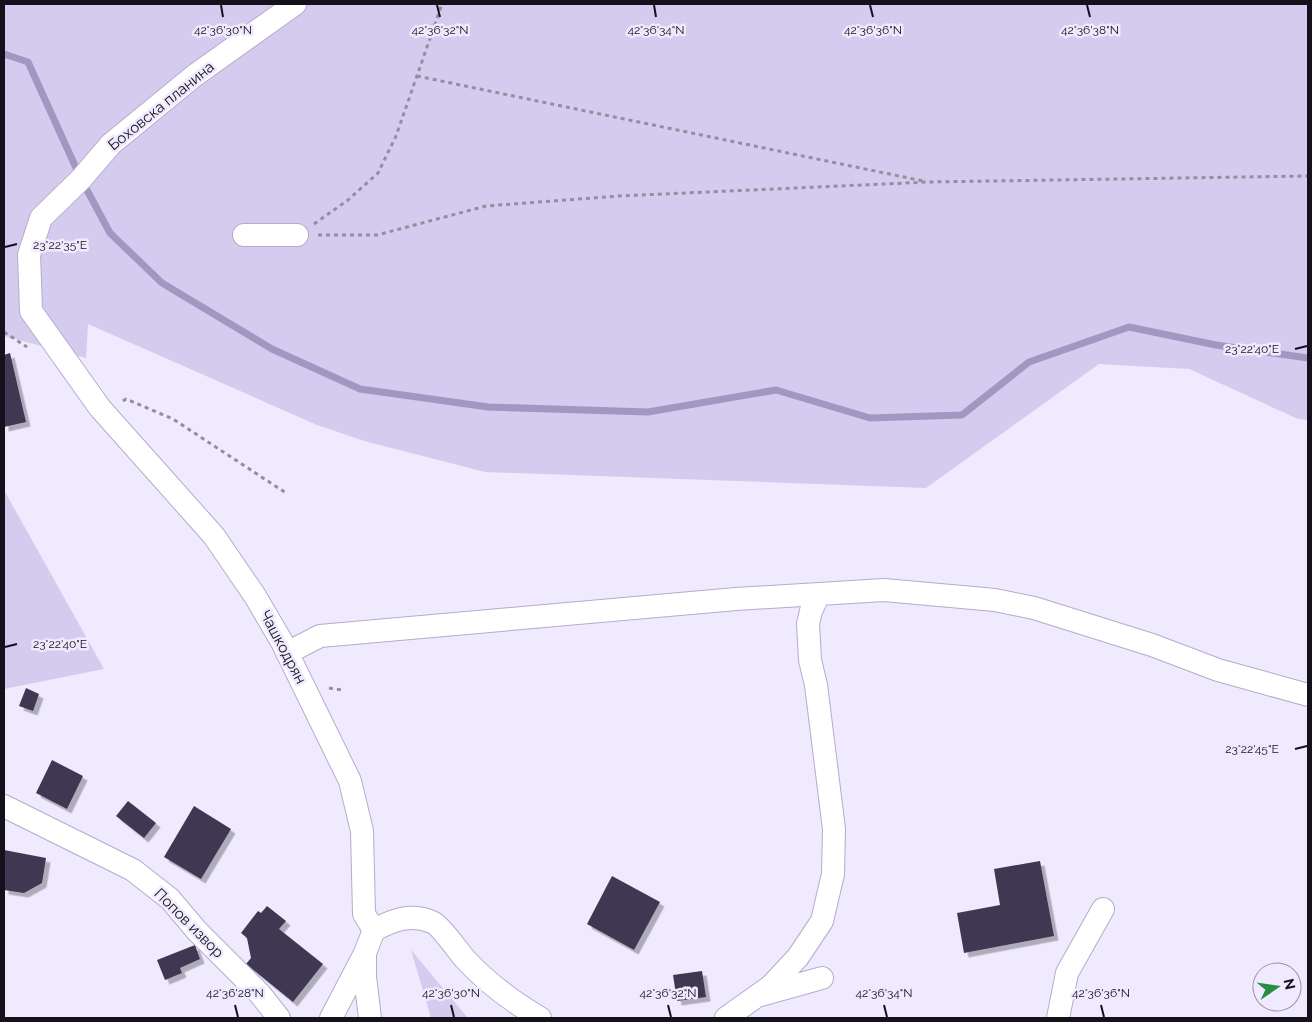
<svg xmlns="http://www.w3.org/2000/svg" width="1312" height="1022" font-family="Raleway,sans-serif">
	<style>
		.green { fill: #d5cbef }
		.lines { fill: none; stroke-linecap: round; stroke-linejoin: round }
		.stream { stroke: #a397c2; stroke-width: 7 }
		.building { fill: #403852; filter: url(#shadow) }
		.minor-casing { stroke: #b4accb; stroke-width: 24 }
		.path { stroke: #938f9f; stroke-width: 3; stroke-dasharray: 4 4; stroke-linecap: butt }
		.minor { stroke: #fff; stroke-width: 22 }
		.ticks { fill: none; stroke: #14111c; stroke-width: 2 }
		.labels { text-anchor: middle; stroke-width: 5; stroke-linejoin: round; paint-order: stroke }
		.street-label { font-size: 15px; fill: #14111c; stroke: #efeafe }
		.ticks-label { font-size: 12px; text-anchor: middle; fill: #14111c; stroke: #efeafe; stroke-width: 5; stroke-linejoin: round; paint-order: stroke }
	</style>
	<defs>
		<filter id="shadow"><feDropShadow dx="4.5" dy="4.5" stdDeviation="0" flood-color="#0004"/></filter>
	</defs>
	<rect width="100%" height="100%" fill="#efeafe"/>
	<path class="green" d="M 4,4 L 1308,4 L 1308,420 L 1298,419 L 1189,369 L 1099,364 L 926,488 L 485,472 L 364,441 L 317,425 L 88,324 L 86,358 L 4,336 Z
		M 4,490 L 104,669 L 4,689 Z
		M 411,950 L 468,1018 L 431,1018 Z"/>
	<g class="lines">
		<path class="stream" d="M 4,54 L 28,62 L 81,179 L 110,233 L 162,283 L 272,349 L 360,389 L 488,407 L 648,412 L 776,390 L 870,418 L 962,415 L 1029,362 L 1129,327 L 1216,345 L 1308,358"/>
	</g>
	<path class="building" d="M 10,353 L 26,422 L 4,427 L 4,355 Z
		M 26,688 L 39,694 L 33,711 L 19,706 Z
		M 52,760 L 83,776 L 67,809 L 36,793 Z
		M 128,801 L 156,823 L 144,838 L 116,816 Z
		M 194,806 L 231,829 L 201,879 L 164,857 Z
		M 4,850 L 46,858 L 42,883 L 24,893 L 4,890 Z
		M 1040,861 L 1054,936 L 964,953 L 957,913 L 1000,905 L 994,869 Z
		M 612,876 L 660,902 L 634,950 L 587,924 Z
		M 267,906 L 286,921 L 279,929 L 323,964 L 293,1002 L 246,964 L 251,958 L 247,938 L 241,933 L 258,911 L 261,913 Z
		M 195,945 L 200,959 L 180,968 L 182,973 L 165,980 L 157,960 Z
		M 702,971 L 706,997 L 677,1001 L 673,975 Z"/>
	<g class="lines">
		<defs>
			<path id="minor" d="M 295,4 L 194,76 L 111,144 L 81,179 L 41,218 L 29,255 L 31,311 L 100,408 L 214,536 L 255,596 L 282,642 L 350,781 L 362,831 L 364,914 L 374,930
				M 244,235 L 297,235
				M 287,653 L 320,636 L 736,599 L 884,590 L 995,600 L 1034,608 L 1152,645 L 1218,670 L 1308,695
				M 4,806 L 133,870 L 170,899 L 197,931 L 260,994 L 279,1018
				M 761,995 L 822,978
				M 331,1018 L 364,955
				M 370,1018 L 365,977 L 365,953 L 374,930 C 393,920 411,913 432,922 C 440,925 458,951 465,959 C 487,983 513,1002 540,1018
				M 726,1018 L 771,986 L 798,957 L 822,921 L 833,874 L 834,829 L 816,685 L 810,660 L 808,624 L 811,611 L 819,594
				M 1058,1018 L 1067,973 L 1103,909"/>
		</defs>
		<use href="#minor" class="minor-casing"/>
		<path class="path" d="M 417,76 L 923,181
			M 314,224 L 348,200 L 378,173 L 396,136 L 442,4
			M 318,235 L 377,235 L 486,206 L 619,196 L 928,182 L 1308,176
			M 4,332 L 27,347
			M 123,401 L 126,399 L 173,419 L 286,493
			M 329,688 L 342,690"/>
		<use href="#minor" class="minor"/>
	</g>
	<path class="ticks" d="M 221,5 L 223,17M 437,5 L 440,17M 654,5 L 656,17M 870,5 L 873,17M 1087,5 L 1090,17M 5,247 L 17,244M 1295,349 L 1307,346M 5,647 L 17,644M 1295,749 L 1307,746M 235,1005 L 238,1017M 451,1005 L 454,1017M 668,1005 L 671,1017M 884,1005 L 887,1017M 1101,1005 L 1104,1017"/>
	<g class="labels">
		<g class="street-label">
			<text transform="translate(161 106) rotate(-39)" y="5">Боховска планина</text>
			<text transform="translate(283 647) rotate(62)" y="5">Чашкодрян</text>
			<text transform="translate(189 923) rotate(45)" y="5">Попов извор</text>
		</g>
	</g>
	<g class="ticks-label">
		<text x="223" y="34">42°36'30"N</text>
		<text x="440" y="34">42°36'32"N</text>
		<text x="656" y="34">42°36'34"N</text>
		<text x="873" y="34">42°36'36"N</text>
		<text x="1090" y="34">42°36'38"N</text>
		<text x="60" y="249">23°22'35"E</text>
		<text x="1252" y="353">23°22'40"E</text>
		<text x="60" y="648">23°22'40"E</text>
		<text x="1252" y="753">23°22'45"E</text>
		<text x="235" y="997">42°36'28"N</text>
		<text x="451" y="997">42°36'30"N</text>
		<text x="668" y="997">42°36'32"N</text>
		<text x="884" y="997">42°36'34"N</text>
		<text x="1101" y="997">42°36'36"N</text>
	</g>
	<rect width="1312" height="1022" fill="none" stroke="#14111c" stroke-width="10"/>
	<g transform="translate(1277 987) rotate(77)"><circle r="24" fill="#efeafe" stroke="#9793a4"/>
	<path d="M0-4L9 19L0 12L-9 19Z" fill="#2a8e42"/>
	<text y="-8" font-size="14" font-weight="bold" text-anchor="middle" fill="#14111c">N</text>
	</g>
</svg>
